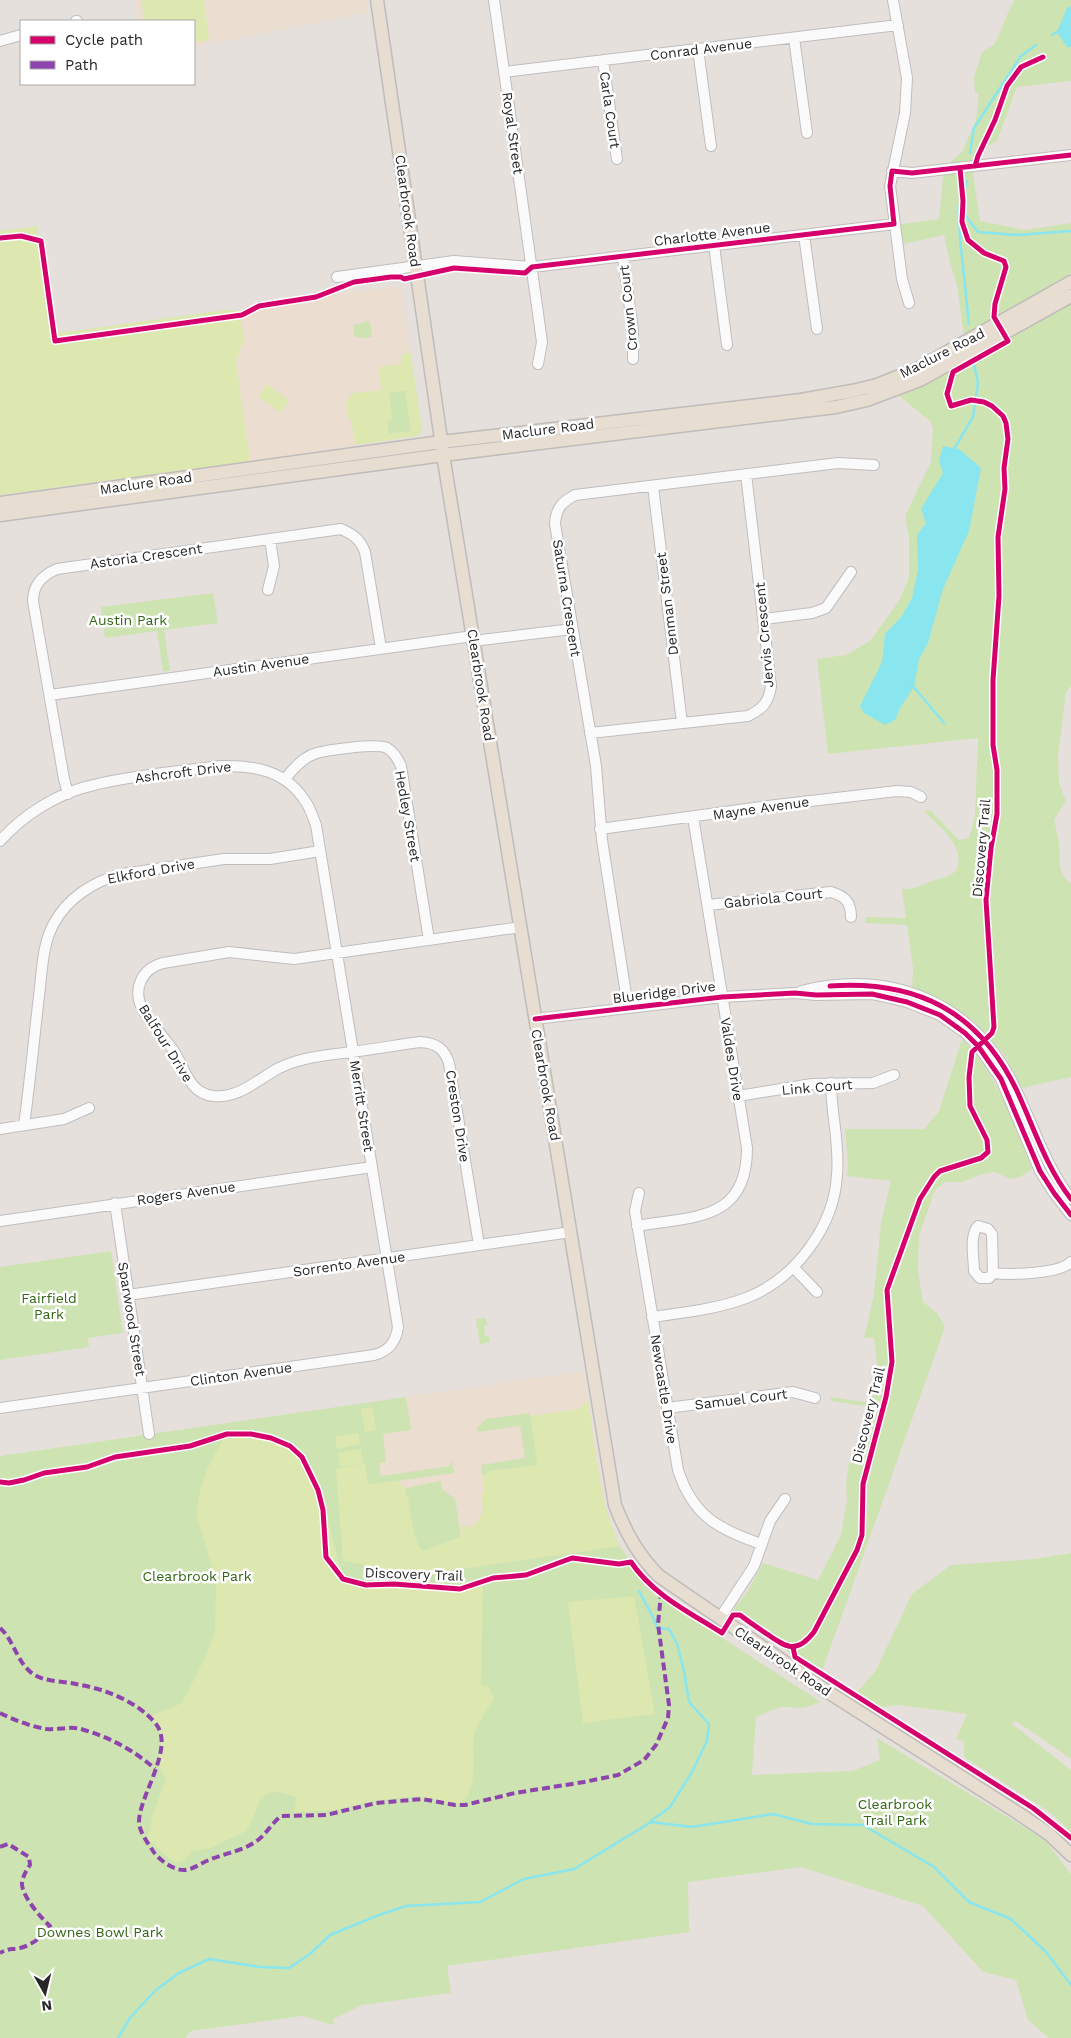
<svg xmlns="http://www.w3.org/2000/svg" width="1071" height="2038" font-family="'Work Sans',sans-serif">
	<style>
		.education { fill: #ebddcf }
		.green { fill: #cee3b2 }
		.pitch { fill: #dce8af; fill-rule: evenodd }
		.water { fill: #89e5ee }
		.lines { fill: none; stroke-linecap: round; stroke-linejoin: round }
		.stream { stroke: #89e5ee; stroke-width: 2.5 }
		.minor-casing { stroke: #bfbdbe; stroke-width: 12 }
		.major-casing { stroke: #bfbcbb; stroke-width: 15 }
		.minor { stroke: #fbfafa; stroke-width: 10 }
		.major { stroke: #e7ddd0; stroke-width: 12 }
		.quiet { stroke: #8e44ad; stroke-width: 4; stroke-dasharray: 8 4; stroke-linecap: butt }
		.cycleway-casing { stroke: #fff; stroke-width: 8 }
		.cycleway { stroke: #d6006c; stroke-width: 5 }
		.labels { text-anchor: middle; stroke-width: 5; stroke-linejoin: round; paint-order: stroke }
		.street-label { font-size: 14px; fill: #272727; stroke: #fff }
		.park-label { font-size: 14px; fill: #336714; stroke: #fff }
	</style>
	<rect width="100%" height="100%" fill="#e6e0dc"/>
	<path class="education" d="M 135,0 L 366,0 L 368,12 L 194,47 L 194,21 L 138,21 Z
		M 401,286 L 422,432 L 418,436 L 250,461 L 236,362 L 244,340 L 240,311 L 349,292 Z
		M 583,1371 L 606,1507 L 613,1533 L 620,1546 L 418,1575 L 319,1410 Z"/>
	<path class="green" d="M 1015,0 L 1071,0 L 1071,81 L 1017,87 L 997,141 L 984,148 L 973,174 L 980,221 L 1025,230 L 1071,223 L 1071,274 L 964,336 L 957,285 L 950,263 L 944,235 L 899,245 L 895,225 L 939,219 L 943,177 L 950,162 L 962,152 L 976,120 L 979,93 L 975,93 L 974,77 L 982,52 L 995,44 L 1010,8 Z
		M 1071,303 L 1071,686 L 1066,692 L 1058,755 L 1059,783 L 1066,801 L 1054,820 C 1056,828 1058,836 1059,844 C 1061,858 1056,874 1071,883 L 1071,1077 L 1022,1088 L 1004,1054 L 973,1020 L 912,989 L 913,968 L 907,925 L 865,923 L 866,917 L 906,918 L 902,889 C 915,890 921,885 932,881 C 943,877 950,878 957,869 C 965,844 939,827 924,811 L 930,810 L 959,840 L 969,838 L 975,816 L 978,738 L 828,754 L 817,659 L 846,655 L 870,641 L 899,601 L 909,577 L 909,538 L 905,516 L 931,462 L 933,428 L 930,421 L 899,396 L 934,380 Z
		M 370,321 L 372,337 L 359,338 L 354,336 L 353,325 Z
		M 406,390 L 411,431 L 389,434 L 387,420 L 392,419 L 389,393 Z
		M 213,593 L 218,623 L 164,630 L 170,670 L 163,672 L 157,631 L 105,638 L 101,607 Z
		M 962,1039 C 998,1075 1013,1123 1032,1169 L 1020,1177 L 1010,1179 L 995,1172 L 979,1175 L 963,1182 L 946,1182 L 935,1190 L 919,1236 L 918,1272 L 923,1302 L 937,1313 L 945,1327 L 821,1674 L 737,1617 L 734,1608 L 746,1594 L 763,1563 L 818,1580 L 841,1535 L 847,1500 L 846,1482 L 849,1463 L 862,1440 L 870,1407 L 831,1401 L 831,1397 L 871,1403 L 877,1363 L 874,1338 L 864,1338 L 874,1294 L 881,1223 L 891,1181 L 847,1176 L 848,1163 L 845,1129 L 924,1129 L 939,1111 Z
		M 111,1251 L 123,1333 L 88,1338 L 89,1347 L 0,1360 L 0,1267 Z
		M 486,1318 L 487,1325 L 484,1326 L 485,1336 L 489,1336 L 490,1342 L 480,1344 L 476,1319 Z
		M 406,1397 L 411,1430 L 383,1434 L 386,1462 L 379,1463 L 381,1476 L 450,1466 L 450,1462 L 452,1462 L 454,1473 L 368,1485 L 336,1469 L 418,1575 L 620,1546 L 645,1586 L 656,1595 L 821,1702 L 804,1708 L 780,1707 L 756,1717 L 752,1775 L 852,1771 L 880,1760 L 877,1738 L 1044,1839 L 1071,1874 L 1071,2038 L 1049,2038 L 1028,2020 L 1016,1980 L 983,1972 L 923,1906 L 801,1867 L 688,1882 L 689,1932 L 447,1966 L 451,1993 L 362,2005 L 333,2019 L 333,2025 L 302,2016 L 191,2031 L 185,2038 L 0,2038 L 0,1456 Z
		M 530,1413 L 538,1465 L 490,1471 L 482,1476 L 481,1465 L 525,1458 L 520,1426 L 478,1432 L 477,1428 L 486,1419 Z
		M 441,1481 L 442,1489 L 455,1499 L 461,1537 L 422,1551 L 414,1540 L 405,1488 Z
		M 1071,1553 L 1071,1759 L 1016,1721 L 1012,1724 L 1071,1770 L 1071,1832 L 1051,1813 L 964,1757 L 964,1741 L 956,1739 L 967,1714 L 898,1705 L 868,1709 L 852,1698 L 876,1670 L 912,1594 L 951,1565 L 1035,1559 Z"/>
	<path class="pitch" d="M 141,0 L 204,0 L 209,40 L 194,42 L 194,21 L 145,21 Z
		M 37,226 L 52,334 L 225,310 L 240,311 L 244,340 L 236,362 L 250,461 L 0,495 L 0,231 Z
		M 411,353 L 422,432 L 418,436 L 355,445 L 351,419 L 348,419 L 346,403 L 353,393 L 381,390 L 379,367 L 402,364 L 401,354 ZM 405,390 L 411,431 L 389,434 L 387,420 L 392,419 L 389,393 Z
		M 267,384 L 289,401 L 280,413 L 258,396 Z
		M 588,1399 C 595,1445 599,1504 620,1546 L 418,1575 L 343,1561 L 336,1469 L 365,1463 L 368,1485 L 398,1481 C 416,1498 407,1531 422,1551 L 461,1537 L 462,1526 L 472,1527 C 484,1516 484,1508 481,1493 L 484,1492 L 482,1476 L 490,1471 L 537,1465 L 531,1416 L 580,1409 Z
		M 372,1407 L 376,1430 L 365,1432 L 361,1409 Z
		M 358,1433 L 360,1444 L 337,1449 L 335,1437 Z
		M 227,1434 C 248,1434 271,1434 290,1446 C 318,1464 333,1546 343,1579 L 366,1585 L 394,1584 L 460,1589 L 476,1585 L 483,1587 L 481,1685 L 488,1686 L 494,1698 C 488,1709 477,1724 474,1736 C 471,1756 480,1794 458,1804 L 417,1796 L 376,1800 L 334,1810 L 294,1812 L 297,1797 L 279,1792 L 268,1793 L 260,1800 L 250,1825 L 244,1832 L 210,1848 L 191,1852 L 184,1861 L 176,1863 C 165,1857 158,1847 148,1839 L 153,1813 L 166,1780 L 157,1764 C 163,1747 163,1730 149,1717 L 182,1703 L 208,1652 L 215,1631 L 216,1584 L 209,1556 L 196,1515 L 200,1491 L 206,1472 L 214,1455 Z
		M 361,1449 L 363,1463 L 340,1467 L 338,1453 Z
		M 634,1596 L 655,1714 L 583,1723 L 568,1602 Z"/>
	<path class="water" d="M 1071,6 L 1071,47 L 1067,47 L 1057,32 L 1067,8 Z
		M 943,446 L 959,449 L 981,468 L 969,531 L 943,589 L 928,643 L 919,659 L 914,687 L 900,708 L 895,720 L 885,725 L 864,713 L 860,706 L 882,662 L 885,634 L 902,616 L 912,598 L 918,570 L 917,535 L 926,523 L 921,509 L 943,473 L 939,461 Z"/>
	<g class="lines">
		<path class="stream" d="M 1052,35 L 1059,31
			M 970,153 L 974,128 L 1021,56 L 1036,45
			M 967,181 L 959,208 L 960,238 L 969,324
			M 960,209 L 978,232 L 1017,235 L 1071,231
			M 953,451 L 973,417 L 978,383 L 974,364
			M 913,686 L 944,723
			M 639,1591 L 654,1619 L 657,1628 L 669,1629 L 677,1644 L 684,1671 L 689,1702 L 709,1724 L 707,1741 L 692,1772 L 670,1807 L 651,1821
			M 118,2038 L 130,2018 L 155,1991 L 177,1974 L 209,1959 L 260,1967 L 289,1968 L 310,1954 L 330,1935 L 379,1915 L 406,1906 L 480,1902 L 524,1879 L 574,1869 L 651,1822 L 692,1827 L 773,1814 L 812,1824 L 863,1825 L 934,1867 L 969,1902 L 1011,1919 L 1046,1952 L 1071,1985"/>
		<defs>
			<path id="minor" d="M 494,0 L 542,342 L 538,364
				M 893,0 L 907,78 L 905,113 L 890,186 L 902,279 L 909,303
				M 76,21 L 77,21
				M 794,38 L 807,133
				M 0,41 L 21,35
				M 698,49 L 711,146
				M 603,60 L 617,159
				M 504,72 L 898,25
				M 892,171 L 912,173 L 1071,155
				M 804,235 L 817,329
				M 714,245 L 727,345
				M 623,257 L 633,330 L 633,359
				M 337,277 L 454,261 L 532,267 L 894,224
				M 653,486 L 682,723
				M 268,590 L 274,566 L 270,539
				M 764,619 L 812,613 L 826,608 L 851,572
				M 473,641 L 572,629
				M 50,695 L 473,636
				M 590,733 L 748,716 C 763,709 769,702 771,686 L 746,474
				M 285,779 C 292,770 302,758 314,754 C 325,750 377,743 387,748 C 394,752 398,759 401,766 L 429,940
				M 68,794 L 64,779 L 33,601 C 33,584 43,575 57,569 L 341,529 C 354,535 360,539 365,552 L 381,648
				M 600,829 L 776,805 L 897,791 L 911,792 L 921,797
				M 0,841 C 23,815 59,792 94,785 C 134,775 177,772 219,766 C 254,765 287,770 307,804 C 311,810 313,818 316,825 L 398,1327 C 396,1342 389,1351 374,1355 L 0,1408
				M 708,905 L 831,892 C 845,896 851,902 851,917
				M 801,991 C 894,968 976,1004 1016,1090 C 1034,1127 1046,1167 1071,1199
				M 628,1007 L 602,840 L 596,766 L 555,524 C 556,508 562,502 575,495 L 838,463 L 874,465
				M 535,1019 L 722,997 L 795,993 L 816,995 L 872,994 L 907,1002 L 940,1015 L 965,1033 L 978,1046 L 1001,1079 L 1040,1171 L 1054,1193 L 1071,1215
				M 738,1096 L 812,1084 L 873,1083 L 894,1075
				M 24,1125 C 30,1082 34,1039 39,996 C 42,973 42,946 53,925 C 67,898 94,881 122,874 L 224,859 L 270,859 L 320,851
				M 0,1129 L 64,1119 L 89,1108
				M 639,1193 L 635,1211 L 678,1470 C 693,1516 718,1529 761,1544
				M 115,1203 L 149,1434
				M 0,1221 L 372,1167
				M 637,1226 C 693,1216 747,1222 747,1148 L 693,817
				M 978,1226 L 988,1229 L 992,1234 L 993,1273 L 989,1278 L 980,1278 L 974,1271 C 974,1258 969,1236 978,1226 Z
				M 479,1245 L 449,1063 C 444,1048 436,1043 420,1042 C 398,1045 375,1049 352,1052 C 327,1055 302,1057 279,1068 C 258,1079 239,1099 213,1096 C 188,1093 185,1067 173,1050 C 164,1037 151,1024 143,1010 C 132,990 141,969 163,963 L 229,952 L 294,959 L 521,927
				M 793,1267 L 817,1292
				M 993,1273 C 1011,1275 1059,1274 1071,1262
				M 128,1295 L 571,1232
				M 652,1317 C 683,1313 717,1309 746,1298 C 795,1279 834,1227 837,1175 C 840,1144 831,1113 831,1083
				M 667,1408 L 793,1392 L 815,1398
				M 720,1618 L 754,1566 L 770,1521 L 785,1499"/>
			<path id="major" d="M 377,0 L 445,467 L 615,1505 C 626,1533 638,1555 659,1576 L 831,1694 L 1018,1813 L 1049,1834 L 1071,1855
				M 0,503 L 441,442 L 801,400 L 852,391 L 877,385 L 917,369 L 1071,282
				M 0,515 L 443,455 L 836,407 L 867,400 L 920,380 L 1071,296"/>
		</defs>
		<use href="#minor" class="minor-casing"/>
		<use href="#major" class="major-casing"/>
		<use href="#minor" class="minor"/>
		<use href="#major" class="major"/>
		<path class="quiet" d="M 0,1628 C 14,1640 17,1663 33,1674 C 45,1682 62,1681 76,1684 C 105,1689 137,1701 156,1724 C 175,1748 140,1794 139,1821 C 139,1832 148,1843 153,1851 C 159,1860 174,1871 185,1870 C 194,1869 201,1863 209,1860 C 225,1853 244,1851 258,1840 C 267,1833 272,1823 281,1816 L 326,1815 L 376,1803 L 422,1799 L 455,1805 L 465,1805 L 515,1793 L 584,1782 L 618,1775 L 644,1760 L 656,1745 L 668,1718 L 669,1705 L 658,1624 L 661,1594
			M 0,1713 C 14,1720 32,1727 47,1729 C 58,1730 70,1726 81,1729 C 109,1737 134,1750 155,1769
			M 0,1847 L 8,1844 L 29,1857 L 30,1865 C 26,1871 23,1876 22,1883 C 21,1895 41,1918 50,1926 C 44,1936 32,1945 20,1948 C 11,1950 9,1948 0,1953"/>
		<defs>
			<path id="cycleway" d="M 975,166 L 978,156 L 995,120 L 1007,86 L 1021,67 L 1043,57
				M 0,238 L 21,236 L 41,241 L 55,341 L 242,315 L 259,306 L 316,297 L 354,282 L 391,277 L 401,277 L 404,279 L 454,268 L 525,273 L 532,267 L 894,224 L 890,186 L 892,171 L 912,173 L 1071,155
				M 830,986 C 916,980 979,1011 1017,1091 C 1034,1128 1046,1167 1071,1199
				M 535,1019 L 722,997 L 795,993 L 816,995 L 872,994 L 907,1002 L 940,1015 L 965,1033 L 978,1046 L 1001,1079 L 1040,1171 L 1054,1193 L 1071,1215
				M 0,1482 L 9,1483 L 24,1480 L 44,1473 L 87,1467 L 115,1457 L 190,1446 L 227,1434 L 251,1434 L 271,1438 L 290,1446 L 302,1457 L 318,1490 L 323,1510 L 326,1557 L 343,1579 L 366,1585 L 394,1584 L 460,1589 L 493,1578 L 526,1575 L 572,1558 L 619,1564 L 631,1562 C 653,1595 689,1612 722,1633 L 733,1615 L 740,1615 C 749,1622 758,1628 767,1634 C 787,1648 797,1654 814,1632 L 857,1550 L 862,1535 L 863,1484 L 886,1397 L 892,1362 L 887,1290 L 920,1199 L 934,1177 L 940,1171 L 981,1158 L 988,1152 L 987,1140 L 970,1106 L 969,1077 L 972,1052 L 992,1033 L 994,1027 L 986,900 L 991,848 L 997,814 L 997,770 L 993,745 L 993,680 L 999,596 L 998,537 L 1005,489 L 1004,468 L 1008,439 L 1006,423 L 1003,416 L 992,406 L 984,402 L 971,400 L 951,406 L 947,394 L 953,372 L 1008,341 L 994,317 L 995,304 L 1006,267 L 1004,261 L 984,253 L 968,240 L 962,222 L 963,201 L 960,168
				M 793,1647 L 795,1657 L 1033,1808 L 1071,1838"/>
		</defs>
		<use href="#cycleway" class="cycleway-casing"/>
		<use href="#cycleway" class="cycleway"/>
	</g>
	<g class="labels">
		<g class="street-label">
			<text transform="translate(701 49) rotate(-7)" y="5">Conrad Avenue</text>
			<text transform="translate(610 110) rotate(82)" y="5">Carla Court</text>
			<text transform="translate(513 133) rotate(82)" y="5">Royal Street</text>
			<text transform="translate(408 211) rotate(82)" y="5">Clearbrook Road</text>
			<text transform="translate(712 234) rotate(-7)" y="5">Charlotte Avenue</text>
			<text transform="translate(628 308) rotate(-96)" y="5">Crown Court</text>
			<text transform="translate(942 353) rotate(-27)" y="5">Maclure Road</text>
			<text transform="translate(548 429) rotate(-7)" y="5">Maclure Road</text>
			<text transform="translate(146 483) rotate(-8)" y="5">Maclure Road</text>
			<text transform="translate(146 556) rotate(-8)" y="5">Astoria Crescent</text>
			<text transform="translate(567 598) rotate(81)" y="5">Saturna Crescent</text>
			<text transform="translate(667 604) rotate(-97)" y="5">Denman Street</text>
			<text transform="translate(764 635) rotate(-95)" y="5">Jervis Crescent</text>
			<text transform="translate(261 665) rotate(-8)" y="5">Austin Avenue</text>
			<text transform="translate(481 685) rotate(81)" y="5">Clearbrook Road</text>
			<text transform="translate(183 772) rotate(-7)" y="5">Ashcroft Drive</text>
			<text transform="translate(761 808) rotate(-8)" y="5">Mayne Avenue</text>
			<text transform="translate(408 816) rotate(80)" y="5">Hedley Street</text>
			<text transform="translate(981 848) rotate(-85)" y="5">Discovery Trail</text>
			<text transform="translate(151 871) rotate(-10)" y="5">Elkford Drive</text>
			<text transform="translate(773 898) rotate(-6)" y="5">Gabriola Court</text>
			<text transform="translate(664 992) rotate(-7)" y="5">Blueridge Drive</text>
			<text transform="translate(166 1043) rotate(58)" y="5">Balfour Drive</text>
			<text transform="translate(732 1059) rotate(81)" y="5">Valdes Drive</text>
			<text transform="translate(546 1085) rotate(80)" y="5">Clearbrook Road</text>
			<text transform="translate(817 1087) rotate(-5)" y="5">Link Court</text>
			<text transform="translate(362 1106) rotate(81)" y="5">Merritt Street</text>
			<text transform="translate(458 1116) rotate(81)" y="5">Creston Drive</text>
			<text transform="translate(186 1193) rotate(-8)" y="5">Rogers Avenue</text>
			<text transform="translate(349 1264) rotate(-8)" y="5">Sorrento Avenue</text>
			<text transform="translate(132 1319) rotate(81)" y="5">Sparwood Street</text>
			<text transform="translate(241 1374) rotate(-8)" y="5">Clinton Avenue</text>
			<text transform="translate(664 1389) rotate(81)" y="5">Newcastle Drive</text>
			<text transform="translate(741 1399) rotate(-7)" y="5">Samuel Court</text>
			<text transform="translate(868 1415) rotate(-76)" y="5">Discovery Trail</text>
			<text transform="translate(414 1574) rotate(2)" y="5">Discovery Trail</text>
			<text transform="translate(783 1661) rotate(34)" y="5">Clearbrook Road</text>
		</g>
		<g class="park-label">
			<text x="128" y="625">Austin Park</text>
			<text x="49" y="1303">Fairfield<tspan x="49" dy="16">Park</tspan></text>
			<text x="197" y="1581">Clearbrook Park</text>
			<text x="895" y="1809">Clearbrook<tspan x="895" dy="16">Trail Park</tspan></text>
			<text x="100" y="1937">Downes Bowl Park</text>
		</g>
	</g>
	<rect x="20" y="20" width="175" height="65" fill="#ffffff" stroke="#a9a9a9"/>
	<rect x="30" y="36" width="25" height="8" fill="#d6006c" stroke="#a9a9a9"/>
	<text x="65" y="45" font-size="15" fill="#272727">Cycle path</text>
	<rect x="30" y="61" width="25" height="8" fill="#8e44ad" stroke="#a9a9a9"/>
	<text x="65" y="70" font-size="15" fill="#272727">Path</text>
	<g transform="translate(45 1993) rotate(172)" stroke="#ffffff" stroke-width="4" paint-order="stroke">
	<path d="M0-4L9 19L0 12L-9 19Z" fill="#272727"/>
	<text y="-8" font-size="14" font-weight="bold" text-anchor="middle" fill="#272727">N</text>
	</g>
</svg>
